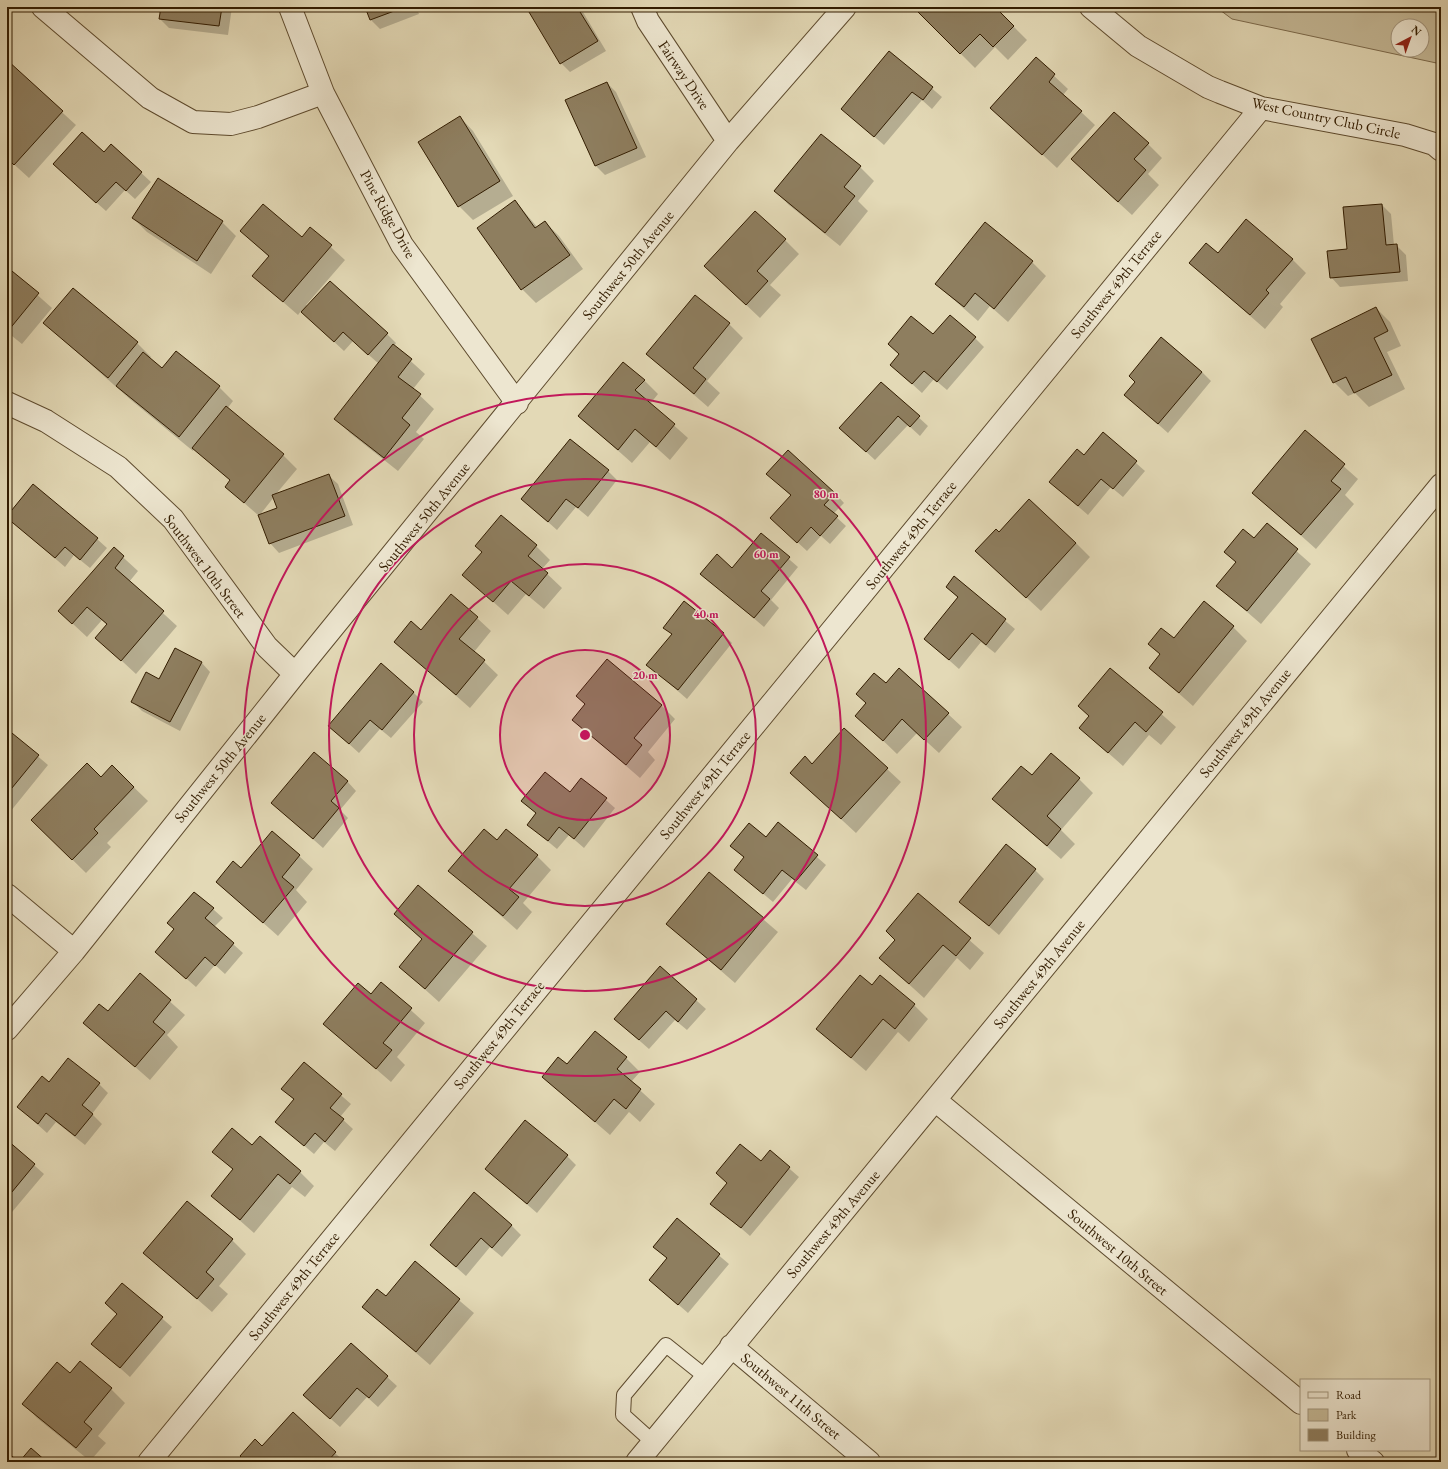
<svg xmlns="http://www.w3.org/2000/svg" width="1448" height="1469" font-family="'EB Garamond',serif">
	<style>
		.green { fill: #c5b997; stroke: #7c6a4c; fill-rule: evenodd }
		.shadow { fill: #0003; fill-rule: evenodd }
		.building { fill: #8e7e5f; stroke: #321c00 }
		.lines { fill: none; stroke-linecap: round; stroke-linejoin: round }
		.lane-casing { stroke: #5e4b2e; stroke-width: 16 }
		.street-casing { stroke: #5e4b2e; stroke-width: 24 }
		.lane { stroke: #ede6d0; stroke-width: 14 }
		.street { stroke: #ede6d0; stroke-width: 22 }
		.ring { fill: none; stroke: #c2185b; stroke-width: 2 }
		.labels { text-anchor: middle; stroke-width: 3; stroke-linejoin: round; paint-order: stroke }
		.street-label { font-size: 15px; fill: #321c00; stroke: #ede6d0 }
		.centre { fill: #c2185b; stroke: #ede6d0; stroke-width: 2 }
		.ring-label { font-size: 12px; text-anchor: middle; font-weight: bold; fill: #c2185b; stroke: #ede6d0; stroke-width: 3; stroke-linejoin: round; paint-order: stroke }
	</style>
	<rect width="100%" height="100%" fill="#e3d9b6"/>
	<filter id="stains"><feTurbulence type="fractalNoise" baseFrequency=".005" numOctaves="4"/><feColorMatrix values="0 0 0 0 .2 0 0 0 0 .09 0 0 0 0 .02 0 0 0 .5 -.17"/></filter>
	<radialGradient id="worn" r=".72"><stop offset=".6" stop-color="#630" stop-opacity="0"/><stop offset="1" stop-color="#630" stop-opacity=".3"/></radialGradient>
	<path class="green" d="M 1216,7 L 1441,7 L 1441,64 L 1232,19 ZM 1398,26 L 1422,26 L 1422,50 L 1398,50 Z"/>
	<path class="shadow" d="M 153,7 L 232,7 L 228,35 L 169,28 L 160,19 L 161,14 Z
		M 366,7 L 416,7 L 419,14 L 380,29 L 371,20 Z
		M 527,7 L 580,7 L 606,51 L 570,72 L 561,63 Z
		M 914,7 L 994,7 L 1027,40 L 1008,60 L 995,47 L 975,68 Z
		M 889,52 L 942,97 L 932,109 L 922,100 L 884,145 L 842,109 Z
		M 1036,59 L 1068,89 L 1063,95 L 1095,125 L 1057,168 L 992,108 Z
		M 7,62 L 76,125 L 29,178 L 7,158 Z
		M 607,83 L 616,92 L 646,157 L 605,175 L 596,166 L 567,101 Z
		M 460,117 L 473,131 L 513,196 L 473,220 L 459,206 Z
		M 821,135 L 860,167 L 874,181 L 858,201 L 868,211 L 840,246 L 789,205 L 775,191 Z
		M 1148,144 L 1162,158 L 1148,174 L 1159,185 L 1132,215 L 1086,173 Z
		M 111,145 L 151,182 L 135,199 L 125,190 L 106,211 L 63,173 L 105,153 Z
		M 515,201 L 538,228 L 545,222 L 559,236 L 583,269 L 536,303 L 522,289 Z
		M 1382,205 L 1391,214 L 1394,245 L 1396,245 L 1406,255 L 1408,281 L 1340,287 L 1331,277 Z
		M 133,218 L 222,222 L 236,236 L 211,274 L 147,232 Z
		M 310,228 L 345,260 L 306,305 L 308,306 L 330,282 L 387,334 L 396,343 L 394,346 L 425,374 L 413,389 L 434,409 L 416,432 L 424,439 L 398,471 L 350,433 L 336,419 L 379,364 L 353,341 L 344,351 L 301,311 L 298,315 L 253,276 L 269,257 L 241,231 L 302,238 Z
		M 785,240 L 799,254 L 770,285 L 781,295 L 760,318 L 705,266 Z
		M 1218,255 L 1292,259 L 1306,273 L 1280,304 L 1283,307 L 1265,329 L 1190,263 Z
		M 1032,262 L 1046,276 L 1008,322 L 990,306 L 978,321 L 936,284 Z
		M 7,268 L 52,308 L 22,344 L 7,332 Z
		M 1376,308 L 1390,322 L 1401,346 L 1387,352 L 1405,389 L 1369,407 L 1355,393 L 1348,396 L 1334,382 Z
		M 44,323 L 137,343 L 151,357 L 149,359 L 163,370 L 219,387 L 233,401 L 227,409 L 283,455 L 297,469 L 276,494 L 328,475 L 338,484 L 353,525 L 279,553 L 270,543 L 259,516 L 226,487 L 231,481 L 194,449 L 193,451 L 131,400 ZM 274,497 L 278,508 L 259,516 Z
		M 729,324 L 743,338 L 707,381 L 720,393 L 708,407 L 647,354 Z
		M 933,336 L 975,338 L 984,347 L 947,390 L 934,379 L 922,393 L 901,374 Z
		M 1202,372 L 1211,381 L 1168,433 L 1125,395 Z
		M 644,380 L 658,394 L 650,404 L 688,438 L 670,460 L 650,442 L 632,463 L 579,416 Z
		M 881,383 L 928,426 L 920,436 L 908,425 L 875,460 L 850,437 Z
		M 1305,432 L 1358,479 L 1345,495 L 1354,504 L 1316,549 L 1253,493 Z
		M 1103,434 L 1145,471 L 1123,497 L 1111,487 L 1088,515 L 1050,482 L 1084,456 Z
		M 608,471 L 617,480 L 588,517 L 576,507 L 557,530 L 522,499 Z
		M 777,483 L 835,493 L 844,503 L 833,514 L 846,526 L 830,544 L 821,536 L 807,551 L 781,527 L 791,496 Z
		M 7,517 L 97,539 L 107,548 L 90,568 L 74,555 L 65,567 Z
		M 1267,525 L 1311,564 L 1261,624 L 1217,586 L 1236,563 L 1226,552 L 1254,540 Z
		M 999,533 L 1076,543 L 1090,557 L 1041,611 L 991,565 Z
		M 761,535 L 798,567 L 771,600 L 779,608 L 764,627 L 702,574 L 732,569 Z
		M 536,546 L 550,560 L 542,569 L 562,588 L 544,609 L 526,594 L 508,615 L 463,575 Z
		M 114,549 L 138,571 L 129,582 L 177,626 L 136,674 L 96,637 L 107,625 L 102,620 L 87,637 L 59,611 Z
		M 954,578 L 1015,629 L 995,653 L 981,642 L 959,669 L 925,639 L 958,598 L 947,587 Z
		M 477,618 L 491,631 L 474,652 L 498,675 L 470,708 L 395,642 L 421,631 Z
		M 665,627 L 723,634 L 732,643 L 687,699 L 648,665 L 672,635 Z
		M 1233,627 L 1247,641 L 1193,706 L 1150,668 L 1161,655 L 1149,644 Z
		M 201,662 L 210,672 L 180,731 L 142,711 L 133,702 L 160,680 Z
		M 1111,669 L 1176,727 L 1161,745 L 1149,735 L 1123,766 L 1080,728 L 1090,717 Z
		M 886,685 L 948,714 L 962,727 L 939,753 L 917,733 L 897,754 L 871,729 Z
		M 413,692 L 423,702 L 391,738 L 380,729 L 359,753 L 329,726 Z
		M 577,696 L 661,705 L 675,719 L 648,752 L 655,760 L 640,778 L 573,720 L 586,705 Z
		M 7,730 L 48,765 L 10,812 L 7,810 Z
		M 812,765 L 887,769 L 901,782 L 856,833 L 791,773 Z
		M 112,766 L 148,801 L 107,843 L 111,847 L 86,873 L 32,820 L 101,778 Z
		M 1032,777 L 1079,779 L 1093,793 L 1061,830 L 1075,844 L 1061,859 L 993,799 Z
		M 582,779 L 615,808 L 584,848 L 569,835 L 557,849 L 528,825 L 537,814 L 523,801 L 570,793 Z
		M 347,781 L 356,791 L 340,810 L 348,818 L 323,848 L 272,803 Z
		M 778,823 L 826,865 L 806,890 L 792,879 L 773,902 L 735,870 L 744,858 L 731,846 L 766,838 Z
		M 497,841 L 537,856 L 551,870 L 523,903 L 532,912 L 517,930 L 450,871 Z
		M 299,856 L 313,869 L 296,890 L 307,902 L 278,936 L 217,882 L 241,869 Z
		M 1035,870 L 1044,879 L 999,935 L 960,902 Z
		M 709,873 L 778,932 L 735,983 L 667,924 Z
		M 418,887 L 487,946 L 439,1002 L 400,967 L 423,940 L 395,914 Z
		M 195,893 L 223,918 L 214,927 L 243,953 L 225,974 L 215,965 L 196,987 L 166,961 L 175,930 Z
		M 918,895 L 984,953 L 970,970 L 957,958 L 924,998 L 880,958 L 896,940 Z
		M 660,968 L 706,1009 L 687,1030 L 675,1020 L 649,1049 L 625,1028 Z
		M 140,975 L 185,1015 L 167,1035 L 178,1047 L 150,1080 L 85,1023 L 108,1013 Z
		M 381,983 L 425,1023 L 397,1057 L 405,1065 L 391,1082 L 324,1024 L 371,995 Z
		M 873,987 L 914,1005 L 928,1019 L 909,1042 L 898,1032 L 866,1071 L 817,1029 Z
		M 626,1058 L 640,1072 L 631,1082 L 655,1104 L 640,1122 L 629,1112 L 610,1135 L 543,1077 L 568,1066 Z
		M 304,1063 L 351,1104 L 340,1117 L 353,1129 L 335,1151 L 324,1142 L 314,1154 L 276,1122 L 294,1100 L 282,1089 Z
		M 49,1083 L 99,1084 L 108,1093 L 92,1114 L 102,1124 L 85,1145 L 56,1122 L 47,1133 L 18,1107 Z
		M 7,1141 L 44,1174 L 7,1218 Z
		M 253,1146 L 300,1172 L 314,1186 L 305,1197 L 292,1187 L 254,1233 L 212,1196 L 233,1170 L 214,1152 Z
		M 770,1152 L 799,1177 L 750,1236 L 712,1203 L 761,1162 Z
		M 567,1156 L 576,1165 L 537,1213 L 486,1169 Z
		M 677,1220 L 729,1264 L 688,1313 L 650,1280 L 668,1259 L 655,1247 Z
		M 512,1226 L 521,1235 L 502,1257 L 490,1247 L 466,1276 L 431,1245 Z
		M 232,1240 L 246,1254 L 219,1286 L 228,1294 L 212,1312 L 144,1253 Z
		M 415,1263 L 474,1313 L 430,1365 L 363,1307 L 386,1298 Z
		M 122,1284 L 172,1327 L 130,1377 L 93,1344 L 118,1314 L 106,1303 Z
		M 351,1344 L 397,1386 L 378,1407 L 367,1397 L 340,1427 L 314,1404 Z
		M 70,1374 L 111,1389 L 125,1403 L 98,1436 L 106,1443 L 90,1461 L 37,1418 L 24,1404 Z
		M 293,1413 L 335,1453 L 345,1462 L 247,1462 Z"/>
	<path class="building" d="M 161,7 L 222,7 L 219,26 L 159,19 Z
		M 365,7 L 405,7 L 370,20 Z
		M 526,7 L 577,7 L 598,41 L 560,64 Z
		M 913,7 L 995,7 L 1014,26 L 993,47 L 980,34 L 960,54 Z
		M 889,51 L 933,87 L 923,100 L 912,92 L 874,137 L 841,109 Z
		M 1036,57 L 1055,74 L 1049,82 L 1082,111 L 1042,155 L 990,108 Z
		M 7,60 L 63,111 L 14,165 L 7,158 Z
		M 607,82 L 637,148 L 595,166 L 565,100 Z
		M 1114,112 L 1149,143 L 1134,159 L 1146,170 L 1118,202 L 1071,159 Z
		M 460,116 L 500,181 L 458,207 L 418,142 Z
		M 82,132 L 104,152 L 111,144 L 142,172 L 126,191 L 116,182 L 96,203 L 53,164 Z
		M 821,134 L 861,166 L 844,187 L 855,196 L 825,233 L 774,191 Z
		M 158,178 L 223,221 L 197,261 L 132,218 Z
		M 515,200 L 535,228 L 545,221 L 570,255 L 521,290 L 477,228 Z
		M 263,204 L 302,237 L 310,227 L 332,245 L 283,302 L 252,276 L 269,256 L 240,231 Z
		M 1382,204 L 1386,245 L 1397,244 L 1400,272 L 1330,278 L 1327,251 L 1347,249 L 1343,207 Z
		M 755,211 L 786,239 L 757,271 L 768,281 L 746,305 L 704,266 Z
		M 1246,219 L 1293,259 L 1266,290 L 1269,293 L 1250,315 L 1189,263 L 1206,243 L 1218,253 Z
		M 985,222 L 1033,261 L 994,309 L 975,293 L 964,307 L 935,284 Z
		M 7,267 L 39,293 L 8,331 L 7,330 Z
		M 330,281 L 388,333 L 368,355 L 343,332 L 334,342 L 301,312 Z
		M 73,288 L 138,342 L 108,378 L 43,323 Z
		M 695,295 L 730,323 L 693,368 L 706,379 L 694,394 L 646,354 Z
		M 1376,307 L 1388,331 L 1374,338 L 1392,375 L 1354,393 L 1346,377 L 1333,383 L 1311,339 Z
		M 950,315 L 976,337 L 937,382 L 924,371 L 912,384 L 890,365 L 899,354 L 888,344 L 911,316 L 933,334 Z
		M 1161,337 L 1202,372 L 1158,424 L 1124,395 L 1135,382 L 1129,376 Z
		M 393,344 L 412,359 L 398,377 L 421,394 L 402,418 L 410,425 L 384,458 L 334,419 Z
		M 176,351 L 220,386 L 179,437 L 116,386 L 143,352 L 162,368 Z
		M 623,362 L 645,380 L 635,390 L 675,424 L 656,447 L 635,429 L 618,450 L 578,416 Z
		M 881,382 L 920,416 L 910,427 L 898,416 L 866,452 L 839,428 Z
		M 226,406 L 284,454 L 244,503 L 225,487 L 230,480 L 192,448 Z
		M 1305,430 L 1345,464 L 1331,481 L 1341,489 L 1301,535 L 1252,493 Z
		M 1103,432 L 1137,461 L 1113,489 L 1101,479 L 1078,506 L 1049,482 L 1077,449 L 1084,455 Z
		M 570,439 L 609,470 L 578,508 L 566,499 L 548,522 L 521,499 Z
		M 788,450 L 835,493 L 824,505 L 838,516 L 820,536 L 811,527 L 797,543 L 770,518 L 791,495 L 766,474 Z
		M 329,474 L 345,516 L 269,544 L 258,515 L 277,508 L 272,495 Z
		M 33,484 L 98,538 L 80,560 L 65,547 L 55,558 L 7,518 L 7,516 Z
		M 1029,499 L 1076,543 L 1026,598 L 975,551 L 996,529 L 999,532 Z
		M 501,515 L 537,545 L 528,556 L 548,573 L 529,596 L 511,581 L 493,602 L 462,575 L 482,552 L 475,546 Z
		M 1267,523 L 1298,549 L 1247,611 L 1216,586 L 1236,562 L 1224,552 L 1243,529 L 1254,538 Z
		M 761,533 L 790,557 L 761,591 L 770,599 L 754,618 L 700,574 L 717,554 L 732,568 Z
		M 114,547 L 124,556 L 115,568 L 164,611 L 121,661 L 95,638 L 107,624 L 87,607 L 72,624 L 58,611 Z
		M 954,576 L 1006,619 L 986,645 L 972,633 L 949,660 L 924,639 L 958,597 L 946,587 Z
		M 451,594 L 478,617 L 459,639 L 485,660 L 456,695 L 394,642 L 411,621 L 421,630 Z
		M 684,601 L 724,633 L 678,690 L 646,665 L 672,634 L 663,628 Z
		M 1204,601 L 1234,626 L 1179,693 L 1149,668 L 1160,654 L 1148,644 L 1161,628 L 1174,638 Z
		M 175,648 L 202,662 L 170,722 L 131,702 L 146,672 L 159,679 Z
		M 607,659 L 662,705 L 634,738 L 642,745 L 626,765 L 572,720 L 585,704 L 576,696 Z
		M 381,663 L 414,692 L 382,730 L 370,720 L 349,744 L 328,726 Z
		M 899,668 L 949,713 L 924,740 L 902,719 L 883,741 L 855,716 L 866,703 L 856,694 L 874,673 L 886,683 Z
		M 1110,668 L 1163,712 L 1146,732 L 1135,722 L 1108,753 L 1079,728 L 1089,716 L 1078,706 Z
		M 844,728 L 888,768 L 841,819 L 790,773 L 805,756 L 812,764 Z
		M 7,729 L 39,755 L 7,794 Z
		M 314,752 L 348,781 L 331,801 L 339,808 L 313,839 L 271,803 Z
		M 1051,753 L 1080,778 L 1047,816 L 1061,829 L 1047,846 L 992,799 L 1021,766 L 1032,775 Z
		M 87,763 L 101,777 L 112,765 L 134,787 L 94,829 L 98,833 L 72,860 L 31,820 Z
		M 545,772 L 570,792 L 581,778 L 607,798 L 574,839 L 559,827 L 548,841 L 527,825 L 536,813 L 521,801 Z
		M 778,822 L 818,855 L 796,881 L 782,870 L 763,894 L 734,870 L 744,857 L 730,846 L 749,823 L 766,837 Z
		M 484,829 L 497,840 L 506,829 L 538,855 L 509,889 L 519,897 L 503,916 L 448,871 Z
		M 272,831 L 300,855 L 282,877 L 294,887 L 263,923 L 216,882 L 233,861 L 241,868 Z
		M 1006,844 L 1036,869 L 989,926 L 959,902 Z
		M 709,872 L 764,918 L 721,970 L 666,924 Z
		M 418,885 L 473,932 L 425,989 L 399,967 L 422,939 L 394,914 Z
		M 194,892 L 214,908 L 205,918 L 234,943 L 215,966 L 205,957 L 186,979 L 155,952 L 174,929 L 167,923 Z
		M 918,893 L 971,938 L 956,956 L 943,945 L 909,984 L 879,958 L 895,940 L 886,931 Z
		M 660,966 L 697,999 L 678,1022 L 666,1011 L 639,1040 L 614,1019 Z
		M 140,973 L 171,1000 L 153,1022 L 165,1032 L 135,1067 L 83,1023 L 99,1004 L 108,1011 Z
		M 860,975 L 872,985 L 880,975 L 915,1004 L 895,1029 L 883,1019 L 851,1058 L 816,1029 Z
		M 381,982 L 412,1008 L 383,1043 L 392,1050 L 376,1069 L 323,1024 L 358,983 L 371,994 Z
		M 595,1031 L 627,1057 L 617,1069 L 641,1089 L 626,1109 L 614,1099 L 595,1122 L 542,1077 L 558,1057 L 567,1064 Z
		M 68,1058 L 100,1083 L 82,1105 L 93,1114 L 75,1136 L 46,1113 L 38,1124 L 17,1107 L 42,1076 L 49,1082 Z
		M 304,1062 L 342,1094 L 330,1108 L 344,1119 L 325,1142 L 315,1133 L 304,1146 L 275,1122 L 294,1099 L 281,1089 Z
		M 525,1120 L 568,1155 L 527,1204 L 485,1169 Z
		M 232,1128 L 252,1145 L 260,1136 L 301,1171 L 290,1184 L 278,1174 L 240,1220 L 211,1196 L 233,1169 L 212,1152 Z
		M 7,1140 L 35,1164 L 7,1198 Z
		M 740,1144 L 761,1161 L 770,1150 L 790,1167 L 741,1228 L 710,1204 L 727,1183 L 716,1173 Z
		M 474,1192 L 512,1225 L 492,1248 L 481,1238 L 456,1267 L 430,1245 Z
		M 187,1201 L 233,1239 L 206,1272 L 214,1279 L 197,1299 L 143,1253 Z
		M 677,1218 L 720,1254 L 678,1305 L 649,1280 L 667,1258 L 653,1247 Z
		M 415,1261 L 460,1299 L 416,1352 L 362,1307 L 377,1289 L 386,1296 Z
		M 122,1283 L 163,1317 L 120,1368 L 91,1344 L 117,1314 L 105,1303 Z
		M 351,1343 L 388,1376 L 369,1398 L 357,1388 L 330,1419 L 303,1395 Z
		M 80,1361 L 112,1388 L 84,1422 L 92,1429 L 76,1448 L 22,1404 L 57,1362 L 70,1373 Z
		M 293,1412 L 336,1452 L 327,1462 L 246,1462 L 240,1456 L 255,1439 L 262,1446 Z
		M 31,1448 L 47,1462 L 7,1462 L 7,1452 L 19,1462 Z"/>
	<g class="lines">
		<defs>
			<path id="lane" d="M 653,1442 L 623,1415 L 624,1395 L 666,1345 L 706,1377"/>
			<path id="street" d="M 43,7 L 150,98 L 193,122 L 231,124 L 258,117 L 323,93
				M 290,7 L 323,93 L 402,245 L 517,403
				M 642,7 L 648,21 L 728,141
				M 1091,7 L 1138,46 L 1208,87 L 1220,92 L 1261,108 L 1405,135 L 1434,144 L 1441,150
				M 7,403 L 46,421 L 118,467 L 173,519 L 267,647 L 295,674
				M 7,895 L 74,951
				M 7,1029 L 74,951 L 295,674 L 728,141 L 845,7
				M 935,1100 L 1301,1403
				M 731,1346 L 869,1462
				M 1358,1450 L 1373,1462
				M 149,1462 L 1261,108
				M 637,1462 L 1441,485"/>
		</defs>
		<use href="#lane" class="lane-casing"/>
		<use href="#street" class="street-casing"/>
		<use href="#lane" class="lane"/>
		<use href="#street" class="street"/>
	</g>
	<circle cx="585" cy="735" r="85" fill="#c2185b" fill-opacity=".12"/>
	<g class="ring">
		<circle cx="585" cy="735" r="85"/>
		<circle cx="585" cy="735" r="171"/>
		<circle cx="585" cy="735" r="256"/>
		<circle cx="585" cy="735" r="341"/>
	</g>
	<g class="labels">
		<g class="street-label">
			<text transform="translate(684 75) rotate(56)" y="5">Fairway Drive</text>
			<text transform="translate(1326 118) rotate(12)" y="5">West Country Club Circle</text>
			<text transform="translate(388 214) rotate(61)" y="5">Pine Ridge Drive</text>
			<text transform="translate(628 265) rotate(-51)" y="5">Southwest 50th Avenue</text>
			<text transform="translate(1116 284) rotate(-51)" y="5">Southwest 49th Terrace</text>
			<text transform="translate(424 517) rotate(-51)" y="5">Southwest 50th Avenue</text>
			<text transform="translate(911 535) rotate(-51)" y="5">Southwest 49th Terrace</text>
			<text transform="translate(205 566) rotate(53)" y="5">Southwest 10th Street</text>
			<text transform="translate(1245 723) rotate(-51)" y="5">Southwest 49th Avenue</text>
			<text transform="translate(220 768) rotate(-51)" y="5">Southwest 50th Avenue</text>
			<text transform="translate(705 785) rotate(-51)" y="5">Southwest 49th Terrace</text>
			<text transform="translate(1039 974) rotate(-51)" y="5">Southwest 49th Avenue</text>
			<text transform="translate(499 1035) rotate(-51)" y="5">Southwest 49th Terrace</text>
			<text transform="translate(833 1224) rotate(-50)" y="5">Southwest 49th Avenue</text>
			<text transform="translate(1118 1252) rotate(40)" y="5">Southwest 10th Street</text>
			<text transform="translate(294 1286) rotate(-51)" y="5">Southwest 49th Terrace</text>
			<text transform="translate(791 1396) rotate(40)" y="5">Southwest 11th Street</text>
		</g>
	</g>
	<circle cx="585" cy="735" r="6" class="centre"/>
	<g class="ring-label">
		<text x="826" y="498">80 m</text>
		<text x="766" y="558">60 m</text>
		<text x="706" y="618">40 m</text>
		<text x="645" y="679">20 m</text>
	</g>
	<rect width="1448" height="1469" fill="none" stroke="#e3d9b6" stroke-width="24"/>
	<rect x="8" y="8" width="1432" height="1453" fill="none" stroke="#321c00" stroke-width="2"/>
	<rect x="12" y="12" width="1424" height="1445" fill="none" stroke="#321c00"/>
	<rect x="1300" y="1379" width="130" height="72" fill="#ede6d0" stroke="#a2957d"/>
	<rect x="1308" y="1392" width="20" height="6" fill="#ede6d0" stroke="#a2957d"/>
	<text x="1336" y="1399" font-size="12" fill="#321c00">Road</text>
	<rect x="1308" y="1409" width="20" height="12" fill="#c5b997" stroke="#a2957d"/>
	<text x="1336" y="1419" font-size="12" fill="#321c00">Park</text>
	<rect x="1308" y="1429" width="20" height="12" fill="#8e7e5f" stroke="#a2957d"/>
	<text x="1336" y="1439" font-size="12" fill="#321c00">Building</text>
	<g transform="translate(1410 38) rotate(41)"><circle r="19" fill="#ede6d0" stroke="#a2957d"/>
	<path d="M0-3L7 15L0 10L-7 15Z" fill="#8f2418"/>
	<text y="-6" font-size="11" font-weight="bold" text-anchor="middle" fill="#321c00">N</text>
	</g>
	<rect width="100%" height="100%" filter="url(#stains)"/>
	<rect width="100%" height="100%" fill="url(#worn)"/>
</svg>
